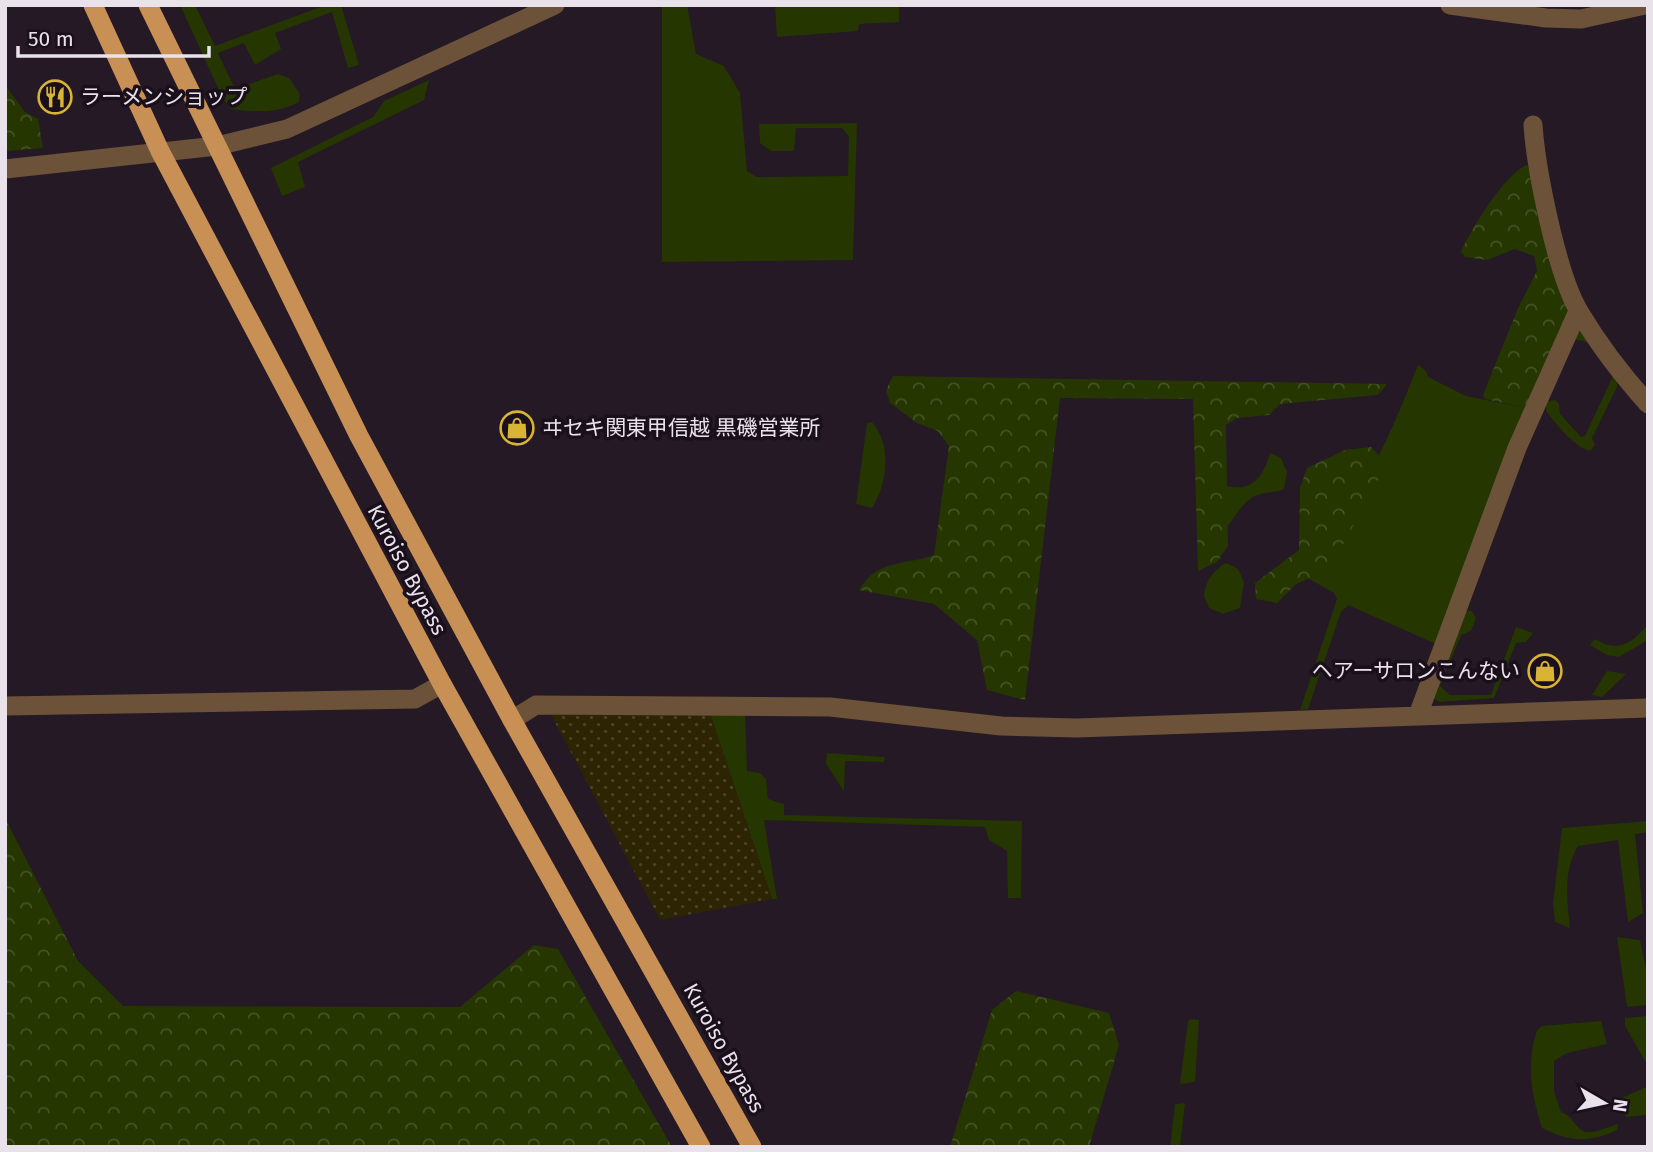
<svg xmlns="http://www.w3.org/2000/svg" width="1653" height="1152" font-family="'Fira Sans','Noto Sans JP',sans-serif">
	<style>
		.green { fill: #253600 }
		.forest { fill: url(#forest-crowns) }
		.sand { fill: url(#sand-dots) }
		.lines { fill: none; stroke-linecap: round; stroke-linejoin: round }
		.minor { stroke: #6b5239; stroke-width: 19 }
		.trunk { stroke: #c89054; stroke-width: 19 }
		.labels { text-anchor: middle; stroke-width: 7; stroke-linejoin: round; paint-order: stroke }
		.poi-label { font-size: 21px; fill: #e9e2eb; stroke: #1a101c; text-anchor: start }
		.street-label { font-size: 21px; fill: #e9e2eb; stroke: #1a101c }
	</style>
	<defs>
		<pattern id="forest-crowns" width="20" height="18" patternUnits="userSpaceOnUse" patternTransform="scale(1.75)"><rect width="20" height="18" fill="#253600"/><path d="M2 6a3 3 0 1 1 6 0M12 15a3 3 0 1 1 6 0" fill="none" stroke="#455325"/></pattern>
		<pattern id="sand-dots" width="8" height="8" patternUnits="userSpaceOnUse" patternTransform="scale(1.75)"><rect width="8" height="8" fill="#2c2403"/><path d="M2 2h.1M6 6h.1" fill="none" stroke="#4b4428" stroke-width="1.8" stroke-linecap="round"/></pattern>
	</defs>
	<rect width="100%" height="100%" fill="#241925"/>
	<path class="green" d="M 180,5 L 195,5 L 215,46 L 326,5 L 341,5 L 359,65 L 348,68 L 332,12 L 275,33 L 281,49 L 255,65 L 244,43 L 218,53 L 235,89 L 278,74 L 289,78 L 300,94 L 299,102 C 276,114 256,112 231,109 L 223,99 Z
		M 662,5 L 687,5 L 696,54 L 724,66 L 740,93 L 747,171 L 757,177 L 848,176 L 849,137 L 842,128 L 796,128 L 794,151 L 771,151 L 760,143 L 759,124 L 857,123 L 853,260 L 662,262 Z
		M 775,5 L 899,5 L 899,22 L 859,24 L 858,31 L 777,37 Z
		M 429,80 L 424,100 L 298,162 L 305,187 L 282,196 L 271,168 L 373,117 L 384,101 Z
		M 1580,330 L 1587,330 L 1617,375 L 1617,387 L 1592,438 L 1595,445 L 1590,451 C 1573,446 1557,425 1546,411 L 1546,402 L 1555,400 L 1559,404 L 1560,414 L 1581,437 L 1585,436 L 1613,376 L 1592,343 L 1573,339 Z
		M 1418,365 L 1426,371 L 1428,377 L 1466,396 L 1526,408 L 1436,644 L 1348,605 L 1341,612 L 1308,709 L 1300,710 L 1337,599 L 1334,593 L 1302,575 C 1356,513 1388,441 1418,365 Z
		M 872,422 C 892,445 888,483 872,508 L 856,504 L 867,423 Z
		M 1270,453 L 1281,458 L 1287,472 L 1284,489 C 1275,493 1264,492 1255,496 C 1244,501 1235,517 1227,527 L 1226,486 C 1253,492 1263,477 1270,453 Z
		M 1226,563 L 1238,569 L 1244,582 L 1240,608 L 1223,614 L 1209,608 L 1204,596 C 1205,582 1213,570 1226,563 Z
		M 1466,611 L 1472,611 L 1476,618 L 1471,631 L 1461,635 L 1440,686 L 1450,695 L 1491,695 L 1516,627 L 1533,633 L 1526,642 L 1516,643 L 1494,698 L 1439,702 L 1432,696 Z
		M 1648,625 L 1648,640 L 1619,657 L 1607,655 L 1590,645 L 1595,639 C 1619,653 1630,644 1648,625 Z
		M 1607,671 L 1626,674 L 1602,697 L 1592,695 Z
		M 710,713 L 745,714 L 747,771 L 760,773 L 766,779 L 768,799 L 784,804 L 784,815 L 1022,821 L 1021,898 L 1008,898 L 1007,851 L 989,840 L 985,827 L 764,820 L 777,899 L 772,899 Z
		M 827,753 L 885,757 L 884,762 L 845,761 L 844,791 L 826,764 Z
		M 1648,821 L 1648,832 L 1635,834 L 1643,913 L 1628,922 L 1618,840 L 1578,846 C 1563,871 1567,900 1570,928 L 1555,922 L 1553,903 L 1562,828 Z
		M 1617,937 L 1640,940 L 1648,979 L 1648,1005 L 1627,1007 Z
		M 1648,1016 L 1648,1066 L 1625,1026 L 1625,1018 Z
		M 1191,1019 L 1199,1020 L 1195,1082 L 1180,1084 L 1188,1021 Z
		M 1601,1021 L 1607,1044 L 1567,1053 L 1554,1061 L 1554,1091 L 1561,1112 C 1571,1116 1572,1121 1579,1128 C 1588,1138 1607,1127 1618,1124 L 1617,1130 C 1591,1143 1568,1142 1542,1128 C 1531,1093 1526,1065 1537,1030 L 1542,1026 Z
		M 1648,1086 L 1648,1118 L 1646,1115 L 1626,1117 L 1618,1100 Z
		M 1185,1103 L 1180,1147 L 1170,1147 L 1175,1104 Z"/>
	<path class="forest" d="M 5,85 L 25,112 L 38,119 L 43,148 L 5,151 Z
		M 1527,165 L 1534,170 L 1572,307 L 1526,408 L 1485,399 L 1483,395 L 1518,308 L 1537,271 L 1534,256 L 1515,249 L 1487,260 L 1465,257 L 1461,252 C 1470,231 1505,173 1527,165 Z
		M 893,376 L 1387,384 L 1378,395 L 1280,404 L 1269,415 L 1237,418 L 1226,425 L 1228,546 L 1217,562 L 1198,571 L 1193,399 L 1060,398 L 1025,700 L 987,690 L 977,640 L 934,604 L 859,590 C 878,558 905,566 934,555 L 949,446 L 938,431 L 917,423 L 890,403 L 886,390 Z
		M 1371,447 L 1380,456 L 1383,471 L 1341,548 L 1325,570 L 1295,585 L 1277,603 L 1256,599 L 1255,583 L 1299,550 L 1300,488 L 1307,468 L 1345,450 Z
		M 5,818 L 78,961 L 123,1006 L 460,1007 L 534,945 L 558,949 L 672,1147 L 5,1147 Z
		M 1016,991 L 1109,1013 L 1119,1045 L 1089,1147 L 950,1147 L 992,1010 Z"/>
	<path class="sand" d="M 550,713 L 710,713 L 772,899 L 660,920 Z"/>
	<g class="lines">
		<path class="minor" d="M 1450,5 L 1546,18 L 1581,19 L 1645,5
			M 1533,125 C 1536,169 1557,276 1580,313 C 1599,345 1623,376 1648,404
			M 5,169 L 217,146 L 287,129 L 555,5
			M 5,706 L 415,699 L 442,684
			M 1418,715 L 1517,448 L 1578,311
			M 512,720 L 536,705 L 830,707 L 1001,726 L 1077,728 L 1648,708"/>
		<path class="trunk" d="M 93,5 L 160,151 L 442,684 L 701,1147
			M 148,5 L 359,436 L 512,720 L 752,1147"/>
	</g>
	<defs>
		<symbol id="restaurant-ring" viewBox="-11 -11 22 22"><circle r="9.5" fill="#1a101c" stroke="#d9b334" stroke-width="1.5"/><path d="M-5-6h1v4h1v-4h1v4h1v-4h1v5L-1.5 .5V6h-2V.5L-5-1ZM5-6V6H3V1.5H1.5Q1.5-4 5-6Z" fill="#d9b334"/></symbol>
		<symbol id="shop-ring" viewBox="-11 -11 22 22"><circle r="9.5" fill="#1a101c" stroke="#d9b334" stroke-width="1.5"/><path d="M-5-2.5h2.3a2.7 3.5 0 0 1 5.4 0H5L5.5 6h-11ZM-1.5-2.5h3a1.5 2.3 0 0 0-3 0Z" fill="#d9b334"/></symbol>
	</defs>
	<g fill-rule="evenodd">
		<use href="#restaurant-ring" x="36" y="78" width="38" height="38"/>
		<use href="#shop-ring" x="498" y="409" width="38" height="38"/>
		<use href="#shop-ring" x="1526" y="652" width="38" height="38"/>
	</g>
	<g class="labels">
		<g class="poi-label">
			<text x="80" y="104">ラーメンショップ</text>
			<text x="542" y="435">ヰセキ関東甲信越 黒磯営業所</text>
			<text x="1520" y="678" text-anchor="end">ヘアーサロンこんない</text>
		</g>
		<g class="street-label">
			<text transform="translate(407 570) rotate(62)" y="7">Kuroiso Bypass</text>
			<text transform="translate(724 1048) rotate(61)" y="7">Kuroiso Bypass</text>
		</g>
	</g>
	<rect width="1653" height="1152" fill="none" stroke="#e9e2eb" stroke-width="14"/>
	<g transform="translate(1604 1103) rotate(99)" stroke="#1a101c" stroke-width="5" paint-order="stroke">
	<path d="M0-5L12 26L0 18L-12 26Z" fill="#e9e2eb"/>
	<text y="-10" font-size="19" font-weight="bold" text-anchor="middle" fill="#e9e2eb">N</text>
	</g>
	<path d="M18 46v10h191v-10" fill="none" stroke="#e9e2eb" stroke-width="3.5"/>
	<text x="28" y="46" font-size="21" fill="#e9e2eb" stroke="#1a101c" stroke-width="5" paint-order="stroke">50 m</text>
</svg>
